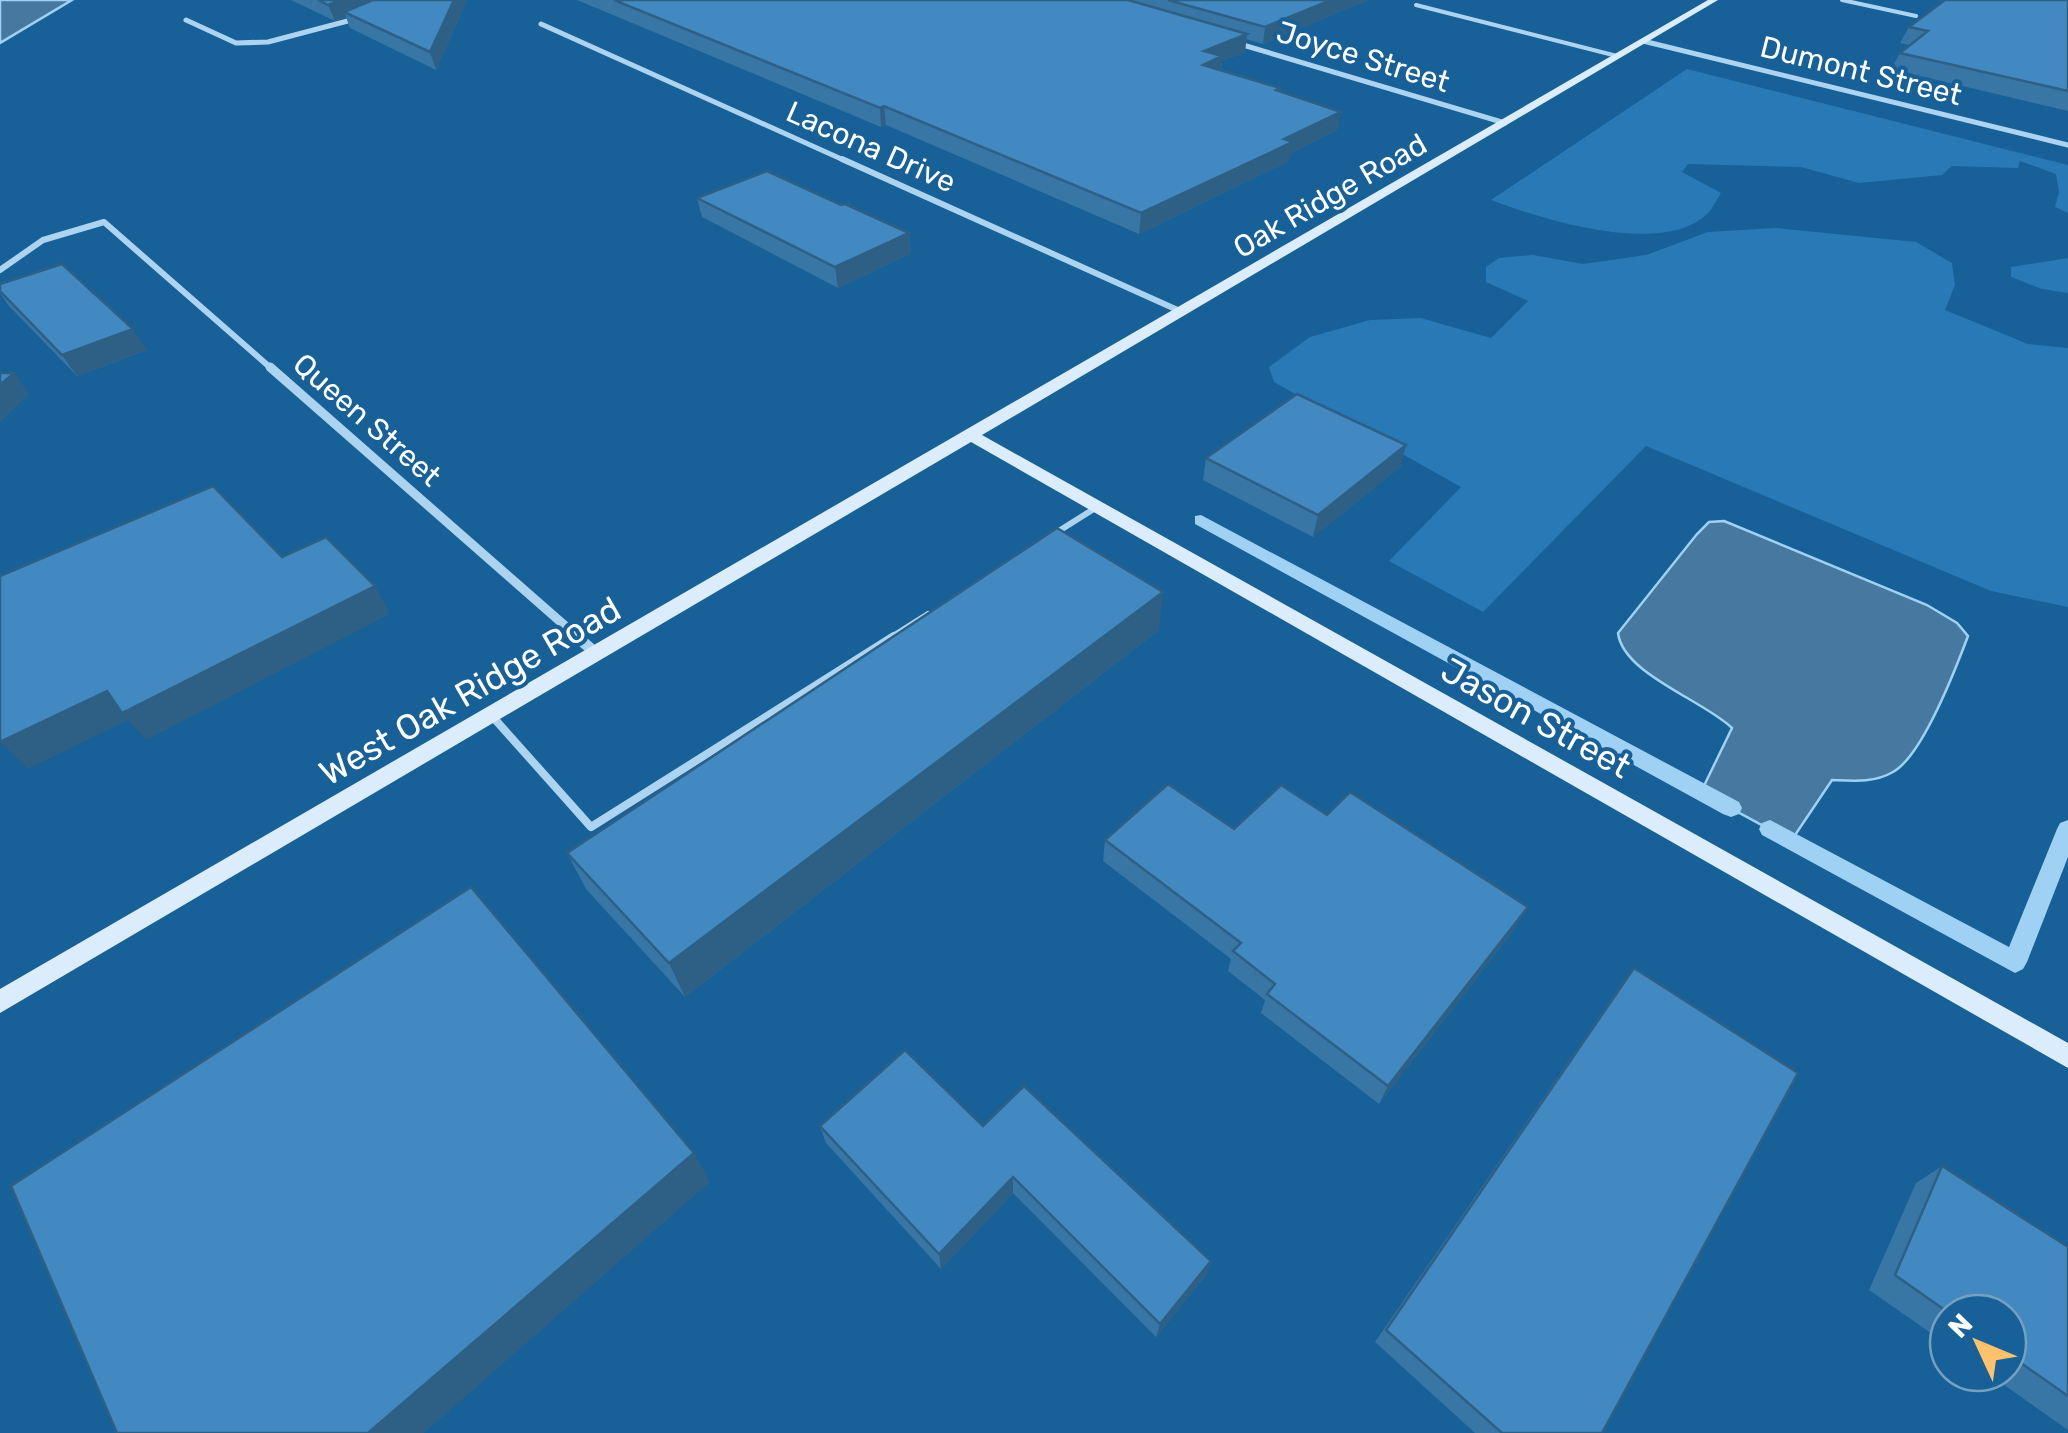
<svg xmlns="http://www.w3.org/2000/svg" width="2068" height="1433" font-family="Rubik,sans-serif">
	<style>
		.green { fill: #2879b5 }
		.water { fill: #4678a0; stroke: #9fd1f4; stroke-width: 2.5 }
		.lines { fill: none; stroke-linecap: round; stroke-linejoin: round }
		.stream { fill: #9fd1f4; fill-rule: evenodd }
		.lane-far2 { stroke: #acd4f1; stroke-width: 4 }
		.lane-far1 { stroke: #acd4f1; stroke-width: 6 }
		.lane { stroke: #acd4f1; stroke-width: 8 }
		.street-far3 { stroke: #acd4f1; stroke-width: 5 }
		.street-far2 { stroke: #acd4f1; stroke-width: 6 }
		.street-far1 { stroke: #acd4f1; stroke-width: 9 }
		.street { stroke: #acd4f1; stroke-width: 11 }
		.secondary { fill: #dbedfc; fill-rule: evenodd }
		.wall { fill: #3876a5 }
		.shaded-wall { fill: #2e6086 }
		.building { fill: #4189c0; stroke: #2e6086; stroke-width: 2.5 }
		.labels { text-anchor: middle; stroke-width: 8; stroke-linejoin: round; paint-order: stroke }
		.far-street-label { font-size: 30px; fill: #fff; stroke: #186098 }
		.street-label { font-size: 35px; fill: #fff; stroke: #186098 }
	</style>
	<rect width="100%" height="100%" fill="#186098"/>
	<path class="green" d="M 1687,69 L 2068,165 L 2068,213 L 2055,207 L 2059,192 L 2056,174 L 2020,161 L 2018,168 L 1952,166 L 1942,175 L 1859,183 L 1801,167 L 1688,164 L 1682,172 L 1721,193 C 1717,199 1713,208 1708,213 C 1664,258 1541,219 1491,200 Z
		M 1775,228 L 1916,242 L 1952,263 L 1955,285 L 1945,310 L 2028,344 L 2068,348 L 2068,607 L 1991,591 L 1646,446 L 1483,612 L 1389,561 L 1461,487 L 1274,382 L 1269,367 L 1310,337 L 1370,320 L 1421,318 L 1491,338 L 1528,301 L 1486,282 L 1486,267 L 1499,258 L 1533,255 L 1583,264 L 1646,255 L 1708,232 Z
		M 2068,258 L 2068,293 L 2042,289 L 2011,277 L 2011,267 Z"/>
	<path class="water" d="M 0,0 L 72,0 L 0,43 Z
		M 1724,521 L 1927,605 L 1957,623 L 1968,636 C 1956,668 1922,756 1893,772 C 1874,783 1854,781 1832,780 L 1791,841 L 1701,792 L 1732,728 C 1703,700 1623,674 1618,633 L 1697,534 L 1709,522 Z"/>
	<g class="lines">
		<path class="stream" d="M 1201,515 L 1739,802 L 1742,808 L 1739,814 L 1731,817 L 1723,814 L 1195,524 L 1195,516 Z
			M 1770,820 L 2009,947 L 2057,829 L 2060,823 L 2068,820 L 2068,857 L 2027,962 L 2023,969 L 2015,973 L 1762,835 L 1759,829 L 1762,823 Z"/>
		<path class="lane-far2" d="M 1842,0 L 1916,16
			M 1416,5 L 1617,56"/>
		<path class="lane-far1" d="M 1054,534 L 1097,507
			M 890,638 L 928,614"/>
		<path class="lane" d="M 492,716 L 591,827 L 894,636"/>
		<path class="street-far3" d="M 186,20 L 236,43 L 268,42 L 359,18
			M 541,24 L 848,162
			M 1643,41 L 2068,145
			M 1233,42 L 1505,123"/>
		<path class="street-far2" d="M 842,159 L 1182,312
			M 0,270 L 43,240 L 104,222 L 273,370"/>
		<path class="street-far1" d="M 270,367 L 579,638"/>
		<path class="street" d="M 576,636 L 597,654"/>
		<path class="secondary" d="M 1708,0 L 1718,0 L 982,435 L 2068,1043 L 2068,1068 L 971,442 L 0,1013 L 0,989 Z"/>
	</g>
	<path class="wall" d="M 291,0 L 467,0 L 436,70 L 350,28 L 346,17 L 335,21 Z
		M 577,0 L 1368,0 L 1263,44 L 1246,39 L 1245,52 L 1222,61 L 1221,70 L 1280,91 L 1337,130 L 1291,153 L 1289,161 L 1139,234 L 886,125 L 881,127 Z
		M 2068,0 L 2068,111 L 1891,69 L 1900,53 L 1909,45 L 1900,43 L 1909,27 Z
		M 697,198 L 841,205 L 909,233 L 911,253 L 838,288 L 702,217 Z
		M 0,284 L 147,350 L 77,376 L 9,306 L 0,293 Z
		M 1406,445 L 1400,467 L 1313,537 L 1203,480 L 1206,458 Z
		M 1159,630 L 685,997 L 586,889 L 567,853 Z
		M 1327,815 L 1516,927 L 1379,1104 L 1261,1013 L 1265,1000 L 1228,971 L 1231,959 L 1103,861 L 1105,840 L 1234,829 Z
		M 1634,968 L 1602,1433 L 1475,1433 L 1375,1342 L 1619,988 Z
		M 820,1126 L 983,1126 L 1211,1261 L 1206,1275 L 1156,1337 L 1013,1193 L 941,1269 L 826,1143 Z
		M 1942,1166 L 2068,1247 L 2068,1430 L 1987,1373 L 2008,1373 L 2008,1313 L 1948,1313 L 1948,1345 L 1869,1290 L 1916,1183 Z"/>
	<path class="shaded-wall" d="M 341,0 L 390,0 L 344,12 L 346,17 L 335,21 L 328,5 Z
		M 454,0 L 467,0 L 436,70 L 430,52 Z
		M 1331,0 L 1368,0 L 1263,44 L 1265,27 Z
		M 1247,34 L 1245,52 L 1222,61 L 1220,74 L 1201,83 L 1204,51 Z
		M 884,106 L 886,125 L 881,127 L 880,108 Z
		M 1341,112 L 1337,130 L 1291,153 L 1289,161 L 1139,234 L 1141,213 L 1284,139 Z
		M 909,233 L 911,253 L 838,288 L 835,267 Z
		M 133,329 L 147,350 L 77,376 L 62,355 Z
		M 14,373 L 29,394 L 0,422 L 0,385 Z
		M 1406,445 L 1400,467 L 1313,537 L 1318,515 Z
		M 375,586 L 390,614 L 146,740 L 128,720 L 28,769 L 0,742 L 107,691 Z
		M 1163,592 L 1159,630 L 685,997 L 669,963 Z
		M 1528,907 L 1516,927 L 1379,1104 L 1388,1086 Z
		M 694,1153 L 710,1182 L 424,1433 L 368,1433 Z
		M 1013,1177 L 1013,1193 L 941,1269 L 939,1254 Z
		M 1211,1261 L 1206,1275 L 1156,1337 L 1160,1324 Z"/>
	<path class="building" d="M 318,0 L 341,0 L 328,5 Z
		M 373,0 L 454,0 L 430,52 L 344,12 Z
		M 614,0 L 1128,0 L 1247,34 L 1204,51 L 1222,56 L 1203,65 L 1280,88 L 1276,90 L 1341,112 L 1284,139 L 1293,142 L 1141,213 L 884,106 L 880,108 Z
		M 1168,0 L 1331,0 L 1265,27 Z
		M 1945,0 L 2068,0 L 2068,91 L 1900,53 L 1928,31 L 1909,27 Z
		M 767,171 L 841,205 L 845,204 L 909,233 L 835,267 L 697,198 Z
		M 62,264 L 133,329 L 62,355 L 0,291 L 0,284 Z
		M 0,373 L 14,373 L 0,385 Z
		M 1297,394 L 1406,445 L 1318,515 L 1206,458 Z
		M 213,486 L 282,557 L 326,537 L 375,586 L 122,713 L 107,691 L 0,742 L 0,576 Z
		M 1057,528 L 1163,592 L 669,963 L 567,853 Z
		M 1168,784 L 1234,829 L 1281,785 L 1327,815 L 1350,792 L 1528,907 L 1388,1086 L 1267,994 L 1275,984 L 1233,951 L 1241,943 L 1105,840 Z
		M 471,887 L 694,1153 L 368,1433 L 117,1433 L 11,1186 Z
		M 1634,968 L 1798,1073 L 1602,1433 L 1502,1433 L 1386,1330 Z
		M 905,1050 L 983,1126 L 1024,1086 L 1211,1261 L 1160,1324 L 1013,1177 L 939,1254 L 820,1126 Z
		M 1942,1166 L 2068,1247 L 2068,1396 L 2008,1354 L 2008,1313 L 1949,1313 L 1895,1275 Z"/>
	<g class="labels">
		<g class="far-street-label">
			<text transform="translate(1363 57) rotate(17)" y="10">Joyce Street</text>
			<text transform="translate(1861 71) rotate(14)" y="10">Dumont Street</text>
			<text transform="translate(871 147) rotate(24)" y="10">Lacona Drive</text>
			<text transform="translate(1330 196) rotate(-30)" y="10">Oak Ridge Road</text>
			<text transform="translate(367 420) rotate(41)" y="10">Queen Street</text>
		</g>
		<g class="street-label">
			<text transform="translate(470 691) rotate(-30)" y="12">West Oak Ridge Road</text>
			<text transform="translate(1536 718) rotate(29)" y="12">Jason Street</text>
		</g>
	</g>
	<g transform="translate(1978 1343) rotate(314)"><circle r="48" fill="#186098" stroke="#74a0c1" stroke-width="2.5"/>
	<path d="M0-8L18 38L0 25L-18 38Z" fill="#ffc26c"/>
	<text y="-15" font-size="28" font-weight="bold" text-anchor="middle" fill="#ffffff">N</text>
	</g>
</svg>
